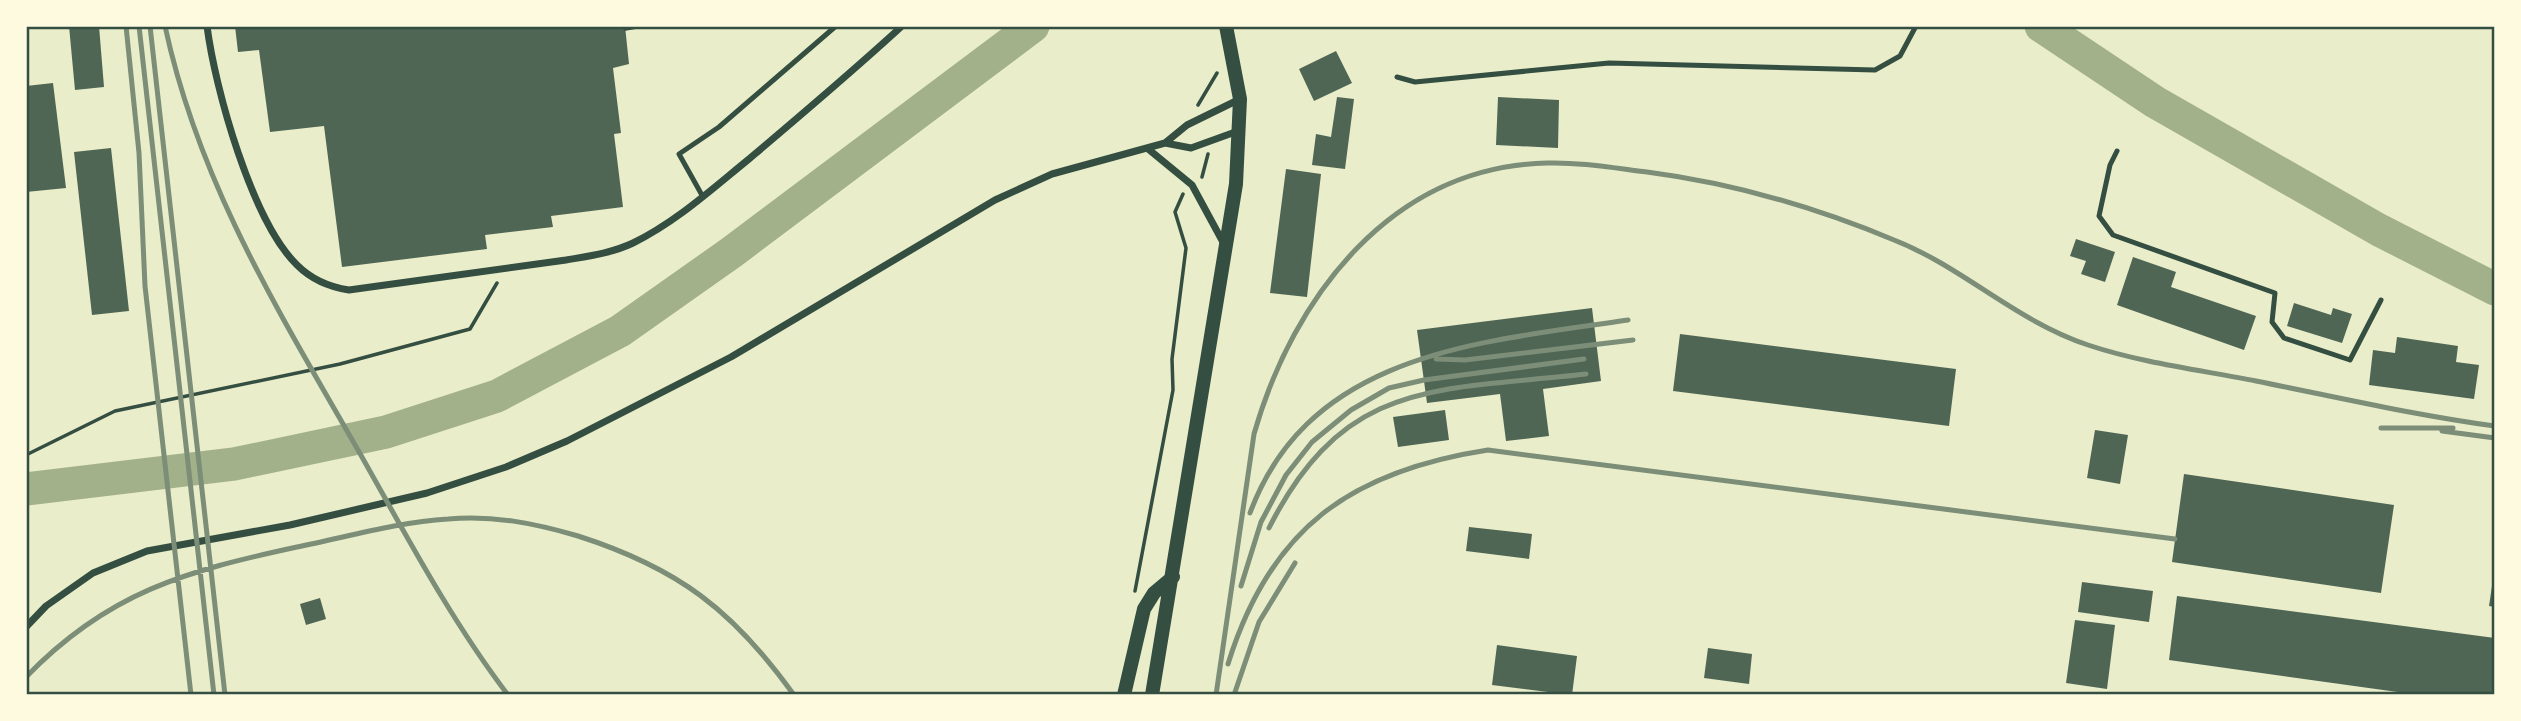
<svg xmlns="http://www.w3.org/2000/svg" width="2521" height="721" font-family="Figtree,sans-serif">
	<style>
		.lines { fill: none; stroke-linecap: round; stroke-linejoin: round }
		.stream { stroke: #a3b18a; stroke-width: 5 }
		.river { stroke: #a3b18a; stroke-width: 33 }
		.building { fill: #4f6655 }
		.path { stroke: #344e41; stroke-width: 3.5 }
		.service { stroke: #344e41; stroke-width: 5 }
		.minor { stroke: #344e41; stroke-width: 7 }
		.secondary { stroke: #344e41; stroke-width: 14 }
		.rail { stroke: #7c8e77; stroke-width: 5 }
		.neatline { fill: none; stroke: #344e41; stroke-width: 2.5 }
	</style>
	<rect width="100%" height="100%" fill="#e9edc9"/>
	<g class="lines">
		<path class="stream" d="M 1021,32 L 1021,26"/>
		<path class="river" d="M 2041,26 L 2155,102 L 2379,230 L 2495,289
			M 26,489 L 234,464 L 386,432 L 497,396 L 620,331 L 732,252 L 1033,26"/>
	</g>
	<path class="building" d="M 69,26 L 99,26 L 104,87 L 75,90 Z
		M 235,26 L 625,26 L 629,64 L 613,68 L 621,133 L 614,134 L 623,207 L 551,216 L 553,227 L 485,235 L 487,249 L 342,267 L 324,126 L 270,132 L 259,50 L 238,52 Z
		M 1336,51 L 1352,83 L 1314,101 L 1299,69 Z
		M 53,83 L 66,188 L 26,192 L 26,86 Z
		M 1337,97 L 1354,99 L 1345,169 L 1312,165 L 1316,134 L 1331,137 Z
		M 1498,97 L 1559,100 L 1558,148 L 1496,145 Z
		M 111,148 L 129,311 L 92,315 L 74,152 Z
		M 1286,169 L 1321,174 L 1307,297 L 1270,293 Z
		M 2076,239 L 2115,252 L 2105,282 L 2081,274 L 2086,261 L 2070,256 Z
		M 2133,257 L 2176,272 L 2171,287 L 2256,316 L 2244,350 L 2117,305 Z
		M 2294,303 L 2331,315 L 2333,308 L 2352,314 L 2342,343 L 2287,326 Z
		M 1592,308 L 1601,381 L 1543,389 L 1549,436 L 1506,441 L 1500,394 L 1427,403 L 1417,330 Z
		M 1680,334 L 1956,369 L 1949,426 L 1673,391 Z
		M 2397,337 L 2458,346 L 2456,362 L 2479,365 L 2474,399 L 2369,385 L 2373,350 L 2395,353 Z
		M 1445,410 L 1449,440 L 1398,447 L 1393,417 Z
		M 2095,430 L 2128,435 L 2120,484 L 2087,478 Z
		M 2184,474 L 2394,505 L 2381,593 L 2172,562 Z
		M 1469,527 L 1532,534 L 1529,559 L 1466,551 Z
		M 2493,579 L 2495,579 L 2495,607 L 2489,606 Z
		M 2082,582 L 2153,591 L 2149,622 L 2078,612 Z
		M 2177,596 L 2495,638 L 2495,695 L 2419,695 L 2169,660 Z
		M 320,598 L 326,619 L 306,625 L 300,604 Z
		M 2075,620 L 2115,625 L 2107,689 L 2066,683 Z
		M 1497,645 L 1577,656 L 1572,695 L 1492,685 Z
		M 1708,648 L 1752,654 L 1749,684 L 1704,678 Z"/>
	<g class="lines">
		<path class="path" d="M 625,29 L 643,26
			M 1198,105 L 1217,73
			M 1202,177 L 1208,154
			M 26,455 L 115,411 L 340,364 L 470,329 L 497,283
			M 1135,591 L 1173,390 L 1172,359 L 1186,248 L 1175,212 L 1183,194"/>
		<path class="service" d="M 1397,77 L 1415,82 L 1609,63 L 1875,70 L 1900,56 L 1916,26
			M 2117,151 L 2110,165 L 2099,216 L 2113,235 L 2275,293 L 2272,322 L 2284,338 L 2350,360 L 2381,300
			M 703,197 L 679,154 L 719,127 L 836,26"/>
		<path class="minor" d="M 207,26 C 215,89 252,221 297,265 C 312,280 329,287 349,290 L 566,260 C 589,256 612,253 633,243 C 676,222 712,189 749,159 C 801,115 852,72 902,26
			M 1165,143 L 1191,148 L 1238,131
			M 1147,148 L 1192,185 L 1224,244
			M 26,627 L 46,606 L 93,573 L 147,551 L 290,525 L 427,493 L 506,467 L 567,441 L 731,357 L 995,200 L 1052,174 L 1165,143 L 1187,125 L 1240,99"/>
		<path class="secondary" d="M 1124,695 L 1144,609 L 1154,593 L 1173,577
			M 1152,695 L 1236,184 L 1240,99 L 1226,26"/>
		<path class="rail" d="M 126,26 L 139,153 L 145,286 L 191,695
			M 139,26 L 214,695
			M 150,26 L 225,695
			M 165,26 C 199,184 279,312 358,450 C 405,533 450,619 508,695
			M 1436,359 L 1465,360 L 1633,340
			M 2381,428 L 2453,428
			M 2442,431 L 2495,438
			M 1250,513 C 1310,351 1483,342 1628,320
			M 1269,528 C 1345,377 1438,391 1586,374
			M 1241,586 L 1261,522 L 1286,475 L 1312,442 L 1351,410 L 1389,388 L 1424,380 L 1584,359
			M 1228,664 C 1270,528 1351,471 1488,450 L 2175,539
			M 26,677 C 108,592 186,571 297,547 C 347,537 397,522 448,519 C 493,515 534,523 578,536 C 678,568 733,610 794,695
			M 1216,695 L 1254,434 C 1293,297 1392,166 1547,163 C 1580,162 1614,168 1647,172 C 1732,183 1815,207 1894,240 C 1963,267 2014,320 2088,345 C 2142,363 2200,370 2256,381 C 2336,397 2414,415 2495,426
			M 1234,695 L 1259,622 L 1295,563"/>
	</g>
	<rect width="2521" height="721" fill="none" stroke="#fefae0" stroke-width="56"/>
	<rect x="28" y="28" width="2465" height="665" class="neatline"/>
</svg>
